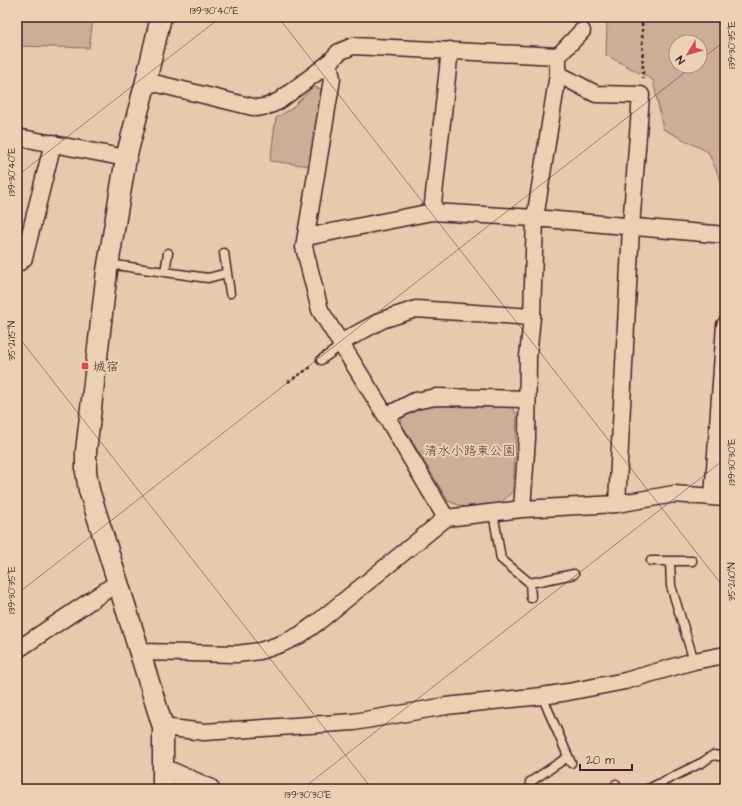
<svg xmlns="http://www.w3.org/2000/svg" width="742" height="806" font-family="'Architects Daughter','Klee One',sans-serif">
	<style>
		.green { fill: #cbad98; stroke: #8a6662; fill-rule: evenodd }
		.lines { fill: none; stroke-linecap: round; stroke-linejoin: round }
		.service-casing { stroke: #4a1f2b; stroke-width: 11 }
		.minor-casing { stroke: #4a1f2b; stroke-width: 19 }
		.tertiary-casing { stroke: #4a1f2b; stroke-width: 23 }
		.path { stroke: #4a1f2b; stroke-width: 2.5; stroke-dasharray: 3 3; stroke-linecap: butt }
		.service { stroke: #ebd1b3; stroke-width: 8 }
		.minor { stroke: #ebd1b3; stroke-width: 16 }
		.tertiary { stroke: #ebd1b3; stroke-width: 20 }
		.ticks { fill: none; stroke: #4a1f2b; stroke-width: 1; stroke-opacity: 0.45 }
		.poi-dot { fill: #d1495b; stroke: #ebd1b3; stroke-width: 1.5 }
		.labels { text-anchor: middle; stroke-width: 4; stroke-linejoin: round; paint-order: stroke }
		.poi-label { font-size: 13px; fill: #4a1f2b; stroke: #ebd1b3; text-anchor: start }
		.park-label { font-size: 13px; fill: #5d343b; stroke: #ebd1b3 }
		.neatline { fill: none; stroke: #4a1f2b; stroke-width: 1.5 }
		.ticks-label { font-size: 10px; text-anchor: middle; fill: #4a1f2b }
	</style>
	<rect width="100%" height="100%" fill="#e5caae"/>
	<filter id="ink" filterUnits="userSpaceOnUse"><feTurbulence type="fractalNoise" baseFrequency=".025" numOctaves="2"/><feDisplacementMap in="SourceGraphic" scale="8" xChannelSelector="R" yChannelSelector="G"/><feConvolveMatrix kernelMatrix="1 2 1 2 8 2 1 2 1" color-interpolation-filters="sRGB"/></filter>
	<g filter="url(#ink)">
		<path class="green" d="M 29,17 L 78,17 L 93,20 L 89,48 L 17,46 C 17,30 12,23 29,17 Z
			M 609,17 L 725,17 L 725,185 L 722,183 L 708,152 L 663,129 L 653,80 L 606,55 L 607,23 ZM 676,42 L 700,42 L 700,66 L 676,66 Z
			M 313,87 L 321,89 L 310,166 L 270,161 L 276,118 L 291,109 Z
			M 428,404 L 511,406 L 517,415 L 513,491 L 501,503 L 463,507 L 448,501 L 401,423 L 404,412 Z"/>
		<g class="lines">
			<defs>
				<path id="service" d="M 224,253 L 230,293
					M 108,264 L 208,278 L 227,273
					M 165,272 L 168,253
					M 321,360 L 342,345
					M 493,512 L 501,559 L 530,583 L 574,574
					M 651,561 L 692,561
					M 670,561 L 671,586 L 694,661
					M 530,583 L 531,598
					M 542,696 L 571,763
					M 616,784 L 618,789
					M 534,789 L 530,782 L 568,757
					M 648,789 L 703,762 L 713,755 L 725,757"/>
				<path id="minor" d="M 329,63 L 332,79 L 304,247 L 320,310 L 386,416 L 446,518
					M 558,74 L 596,94 L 641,95 L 631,227 L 617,504
					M 146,81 L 257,108 L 268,106 L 279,101 L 329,63 L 339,52 L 353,46 L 558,56
					M 17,137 L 126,158
					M 432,212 L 450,50
					M 306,237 L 432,212 L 535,218 L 725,235
					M 17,261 L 20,262 L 24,258 L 53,143
					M 340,343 L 382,320 L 416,309 L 532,317
					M 386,416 L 415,401 L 436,397 L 527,399
					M 713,497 L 725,325
					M 522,509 L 527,438 L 528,357 L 532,317 L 535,218 L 558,74 L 558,56 L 582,31
					M 17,650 L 117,583
					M 140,652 L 237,654 L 260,651 L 281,644 L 300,635 L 318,622 L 446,518 L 522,509 L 617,504 L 674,494 L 725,498
					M 163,727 L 204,732 L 354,722 L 446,706 L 542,696 L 568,692 L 625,681 L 694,661 L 725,655"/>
				<path id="tertiary" d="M 161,17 L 146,81 L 126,158 L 107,271 L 86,451 L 86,472 L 89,490 L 163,727 L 163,789
					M 163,769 L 209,789"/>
			</defs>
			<use href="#service" class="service-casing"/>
			<use href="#minor" class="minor-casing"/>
			<use href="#tertiary" class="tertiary-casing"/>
			<path class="path" d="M 642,17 L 643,78
				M 288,382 L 311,367"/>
			<use href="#service" class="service"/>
			<use href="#minor" class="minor"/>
			<use href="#tertiary" class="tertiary"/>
		</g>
	</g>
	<path class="ticks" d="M 278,17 L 725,589M 700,60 L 725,41M 17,176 L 221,17M 17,335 L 372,789M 17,594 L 693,66M 302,789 L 725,459"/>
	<rect class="poi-dot" x="81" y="362" width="8" height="8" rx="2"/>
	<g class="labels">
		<g class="poi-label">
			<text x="93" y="371">城宿</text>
		</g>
		<g class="park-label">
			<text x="470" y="455">清水小路東公園</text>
		</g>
	</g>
	<rect width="742" height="806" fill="none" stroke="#ebd1b3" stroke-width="44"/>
	<g transform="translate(688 54) rotate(232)"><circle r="19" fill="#ebd1b3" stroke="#ab8a7d"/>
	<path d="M0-3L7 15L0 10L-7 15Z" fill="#d1495b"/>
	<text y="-6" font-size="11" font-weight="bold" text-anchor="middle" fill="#4a1f2b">N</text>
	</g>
	<path d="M580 764v6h52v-6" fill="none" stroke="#4a1f2b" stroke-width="2"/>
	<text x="586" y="764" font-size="12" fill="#4a1f2b" stroke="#ebd1b3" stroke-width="3" paint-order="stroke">20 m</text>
	<rect x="22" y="22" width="698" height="762" class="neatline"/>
	<g class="ticks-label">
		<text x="214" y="14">139°30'40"E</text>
		<text transform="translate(731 45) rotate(-90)" y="4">139°30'35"E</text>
		<text transform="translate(11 172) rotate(-90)" y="4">139°30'40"E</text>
		<text transform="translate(11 341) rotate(-90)" y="4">35°21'15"N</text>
		<text transform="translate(731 462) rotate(-90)" y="4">139°30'30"E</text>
		<text transform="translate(731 582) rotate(-90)" y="4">35°21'10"N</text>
		<text transform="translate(11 590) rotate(-90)" y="4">139°30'35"E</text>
		<text x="308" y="798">139°30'30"E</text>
	</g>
</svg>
